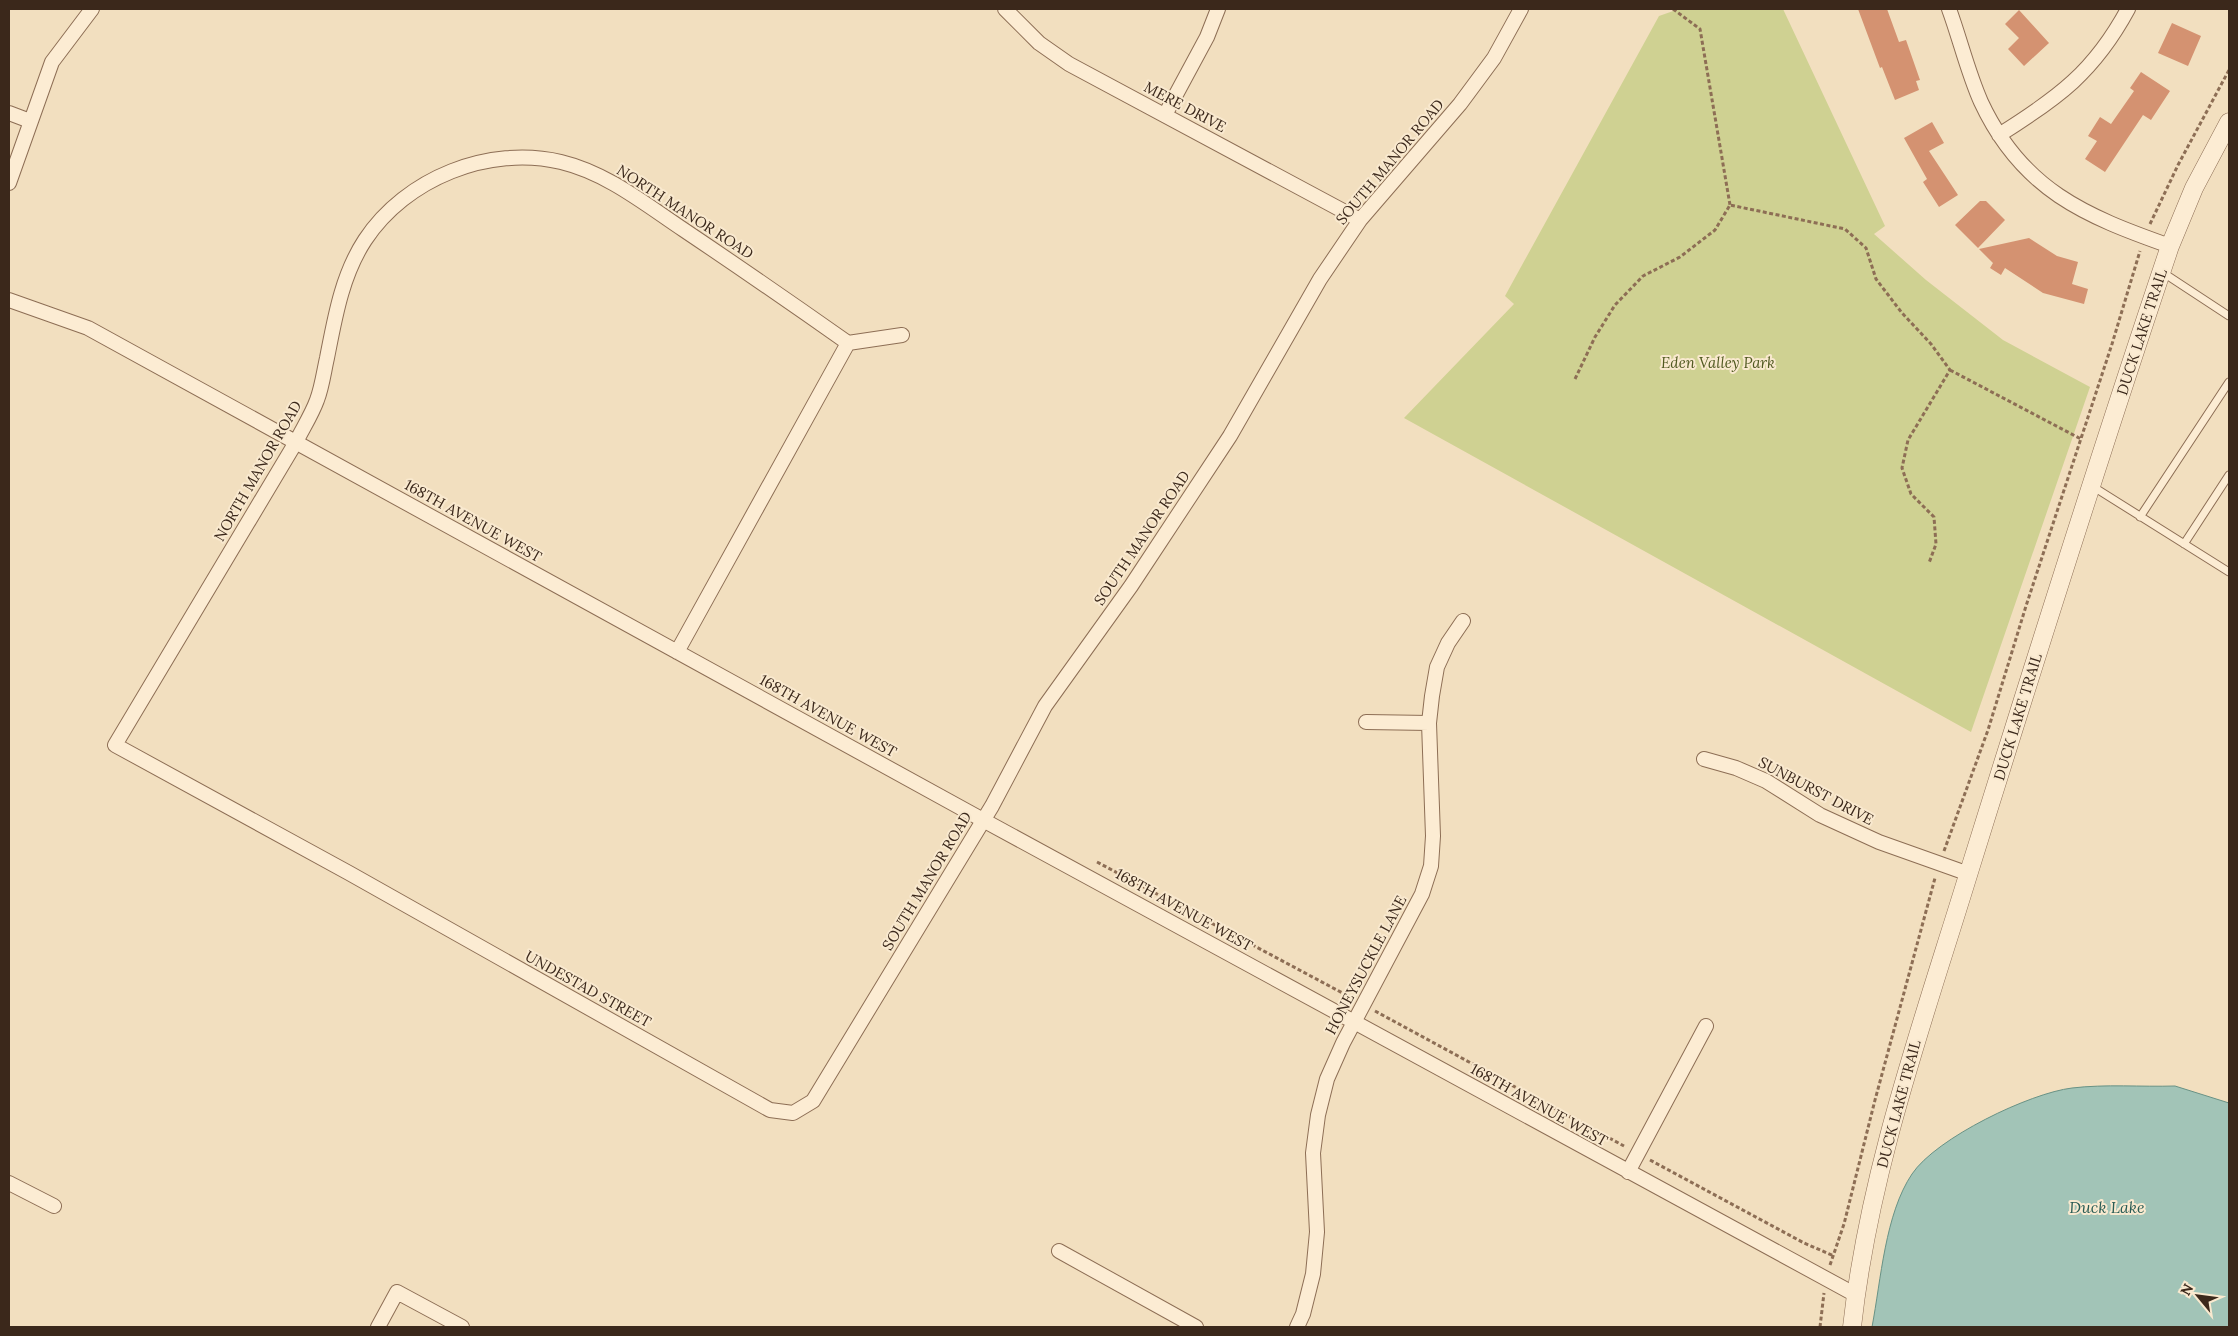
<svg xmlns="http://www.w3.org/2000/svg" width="2238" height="1336" font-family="Lora,serif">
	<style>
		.green { fill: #cfd192 }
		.water { fill: #a2c4b7; stroke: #699285 }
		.building { fill: #d49271 }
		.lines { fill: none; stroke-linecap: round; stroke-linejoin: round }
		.service-casing { stroke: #8d6e55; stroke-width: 9 }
		.minor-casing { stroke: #8d6e55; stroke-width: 16 }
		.tertiary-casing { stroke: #8d6e55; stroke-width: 19 }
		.path { stroke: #8d6e55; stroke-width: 3; stroke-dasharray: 4 2.5; stroke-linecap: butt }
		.service { stroke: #fcecd3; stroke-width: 7 }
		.minor { stroke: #fcecd3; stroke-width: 14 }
		.tertiary { stroke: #fcecd3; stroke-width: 18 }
		.labels { text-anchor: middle; stroke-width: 4; stroke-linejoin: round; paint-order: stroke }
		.street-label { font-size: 15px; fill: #3b281b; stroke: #f9e9cf }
		.park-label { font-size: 15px; font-style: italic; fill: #505920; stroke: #f9e9cf }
		.water-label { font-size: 16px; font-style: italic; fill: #295c55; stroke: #f9e9cf }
	</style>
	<rect width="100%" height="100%" fill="#f2dfbf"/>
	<path class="green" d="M 1679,9 L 1783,9 L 1885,226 L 1874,234 L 1926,280 L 2003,340 L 2090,387 L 1971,732 L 1404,418 L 1514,304 L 1505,296 L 1659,16 Z"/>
	<path class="water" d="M 2175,1086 L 2229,1103 L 2229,1327 L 1872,1327 C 1881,1280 1885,1214 1912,1174 C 1936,1138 2030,1093 2072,1088 C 2106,1084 2141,1087 2175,1086 Z"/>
	<path class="building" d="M 1858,9 L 1887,9 L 1899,42 L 1906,40 L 1920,80 L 1916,81 L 1919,90 L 1895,100 L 1882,67 L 1880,68 Z
		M 2019,10 L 2049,43 L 2024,66 L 2008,49 L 2019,38 L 2005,24 Z
		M 2172,23 L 2201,36 L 2188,66 L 2158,53 Z
		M 2141,72 L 2170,91 L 2151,120 L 2143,115 L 2105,172 L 2085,159 L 2097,141 L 2088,136 L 2100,117 L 2111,124 L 2134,91 L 2130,88 Z
		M 1932,122 L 1944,143 L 1929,151 L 1958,195 L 1939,207 L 1923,182 L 1927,179 L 1904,138 Z
		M 1980,201 L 1986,201 L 2005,220 L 1978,248 L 1955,225 Z
		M 2029,238 L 2057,256 L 2078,262 L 2072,284 L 2088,289 L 2084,304 L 2043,293 L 2005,268 L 2001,275 L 1990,268 L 1993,263 L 1979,249 Z"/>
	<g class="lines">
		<defs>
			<path id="service" d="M 2162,272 L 2229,316
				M 2092,486 L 2229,572
				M 2140,517 L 2229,382
				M 2184,544 L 2229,475"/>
			<path id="minor" d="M 1005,9 L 1039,43 L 1069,64 L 1360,220
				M 1949,9 C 1960,39 1968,73 1981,102 C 2022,190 2085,216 2170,246
				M 9,113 L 30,121
				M 1165,115 L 1207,37 L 1218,9
				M 1999,135 C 2058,98 2094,72 2128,9
				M 9,183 L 52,62 L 92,9
				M 9,300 L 88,328 L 983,820 L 1856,1295
				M 848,343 C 794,305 739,267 684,230 C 645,204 607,173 561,162 C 489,145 406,178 365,240 C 342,275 335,317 327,358 C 324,371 322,387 317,400 C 312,414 303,428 296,442 L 115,745 L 349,873 L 770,1110 L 793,1113 L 813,1101 L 992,806 L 1045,706 L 1131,586 L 1230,436 L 1320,279 L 1360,220 L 1460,104 L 1494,58 L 1521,9
				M 848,343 L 902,335
				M 677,652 L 848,343
				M 1366,722 L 1429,723
				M 1704,759 L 1736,768 L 1766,781 L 1820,815 L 1879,842 L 1969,874
				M 1628,1172 L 1706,1026
				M 9,1183 L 54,1206
				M 1059,1251 L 1196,1327
				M 378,1327 L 397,1292 L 462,1327
				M 1297,1327 L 1303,1314 L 1313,1274 L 1317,1232 L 1313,1153 L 1318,1115 L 1327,1079 L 1343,1043 L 1422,894 L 1431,866 L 1433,836 L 1429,723 L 1432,696 L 1437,667 L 1448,643 L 1463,621"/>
			<path id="tertiary" d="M 1852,1327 C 1869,1171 1923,1022 1969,872 C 2034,663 2100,454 2170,246 L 2194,188 L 2229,122"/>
		</defs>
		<use href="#service" class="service-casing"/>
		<use href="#minor" class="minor-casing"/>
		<use href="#tertiary" class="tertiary-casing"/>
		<path class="path" d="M 1673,9 L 1700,29 L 1730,205
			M 2150,224 L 2178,165 L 2229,70
			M 1950,370 L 2081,439
			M 1575,379 L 1595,337 L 1615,305 L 1643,276 L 1680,257 L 1715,230 L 1730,205 L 1845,229 L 1866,248 L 1876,279 L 1902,313 L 1931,344 L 1950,370 L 1908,440 L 1902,468 L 1911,494 L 1934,517 L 1936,544 L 1929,563
			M 1944,851 L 1988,730 L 2026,606 L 2112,344 L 2140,251
			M 1097,862 L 1350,997
			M 1375,1011 L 1624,1146
			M 1650,1160 L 1804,1243 L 1834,1256
			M 1830,1265 L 1844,1224 L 1875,1100 L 1935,878
			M 1820,1327 L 1824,1293"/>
		<use href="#service" class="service"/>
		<use href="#minor" class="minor"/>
		<use href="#tertiary" class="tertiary"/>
	</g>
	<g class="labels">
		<g class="street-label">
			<text transform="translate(1185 107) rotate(28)" y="5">MERE DRIVE</text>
			<text transform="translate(1390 162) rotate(-50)" y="5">SOUTH MANOR ROAD</text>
			<text transform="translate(685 212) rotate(33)" y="5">NORTH MANOR ROAD</text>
			<text transform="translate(2142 332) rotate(-72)" y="5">DUCK LAKE TRAIL</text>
			<text transform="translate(258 471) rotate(-60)" y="5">NORTH MANOR ROAD</text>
			<text transform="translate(473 521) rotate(29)" y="5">168TH AVENUE WEST</text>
			<text transform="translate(1142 538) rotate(-56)" y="5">SOUTH MANOR ROAD</text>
			<text transform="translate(828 716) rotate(29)" y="5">168TH AVENUE WEST</text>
			<text transform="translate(2018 717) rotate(-73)" y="5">DUCK LAKE TRAIL</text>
			<text transform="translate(1816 791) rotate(28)" y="5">SUNBURST DRIVE</text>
			<text transform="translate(927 881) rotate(-59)" y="5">SOUTH MANOR ROAD</text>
			<text transform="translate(1184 910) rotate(29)" y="5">168TH AVENUE WEST</text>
			<text transform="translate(1366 965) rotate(-62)" y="5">HONEYSUCKLE LANE</text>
			<text transform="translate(588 989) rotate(29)" y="5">UNDESTAD STREET</text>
			<text transform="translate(1899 1104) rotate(-75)" y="5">DUCK LAKE TRAIL</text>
			<text transform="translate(1539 1105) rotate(29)" y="5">168TH AVENUE WEST</text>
		</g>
		<g class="park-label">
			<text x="1718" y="368">Eden Valley Park</text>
		</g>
		<g class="water-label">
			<text x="2107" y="1213">Duck Lake</text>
		</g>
	</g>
	<rect width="2238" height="1336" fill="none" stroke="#3b281b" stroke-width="20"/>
	<g transform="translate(2198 1296) rotate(299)" stroke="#f9e9cf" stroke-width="4" paint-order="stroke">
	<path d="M0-4L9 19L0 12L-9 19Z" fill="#3b281b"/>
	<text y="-8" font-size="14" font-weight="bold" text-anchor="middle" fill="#3b281b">N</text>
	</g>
</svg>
